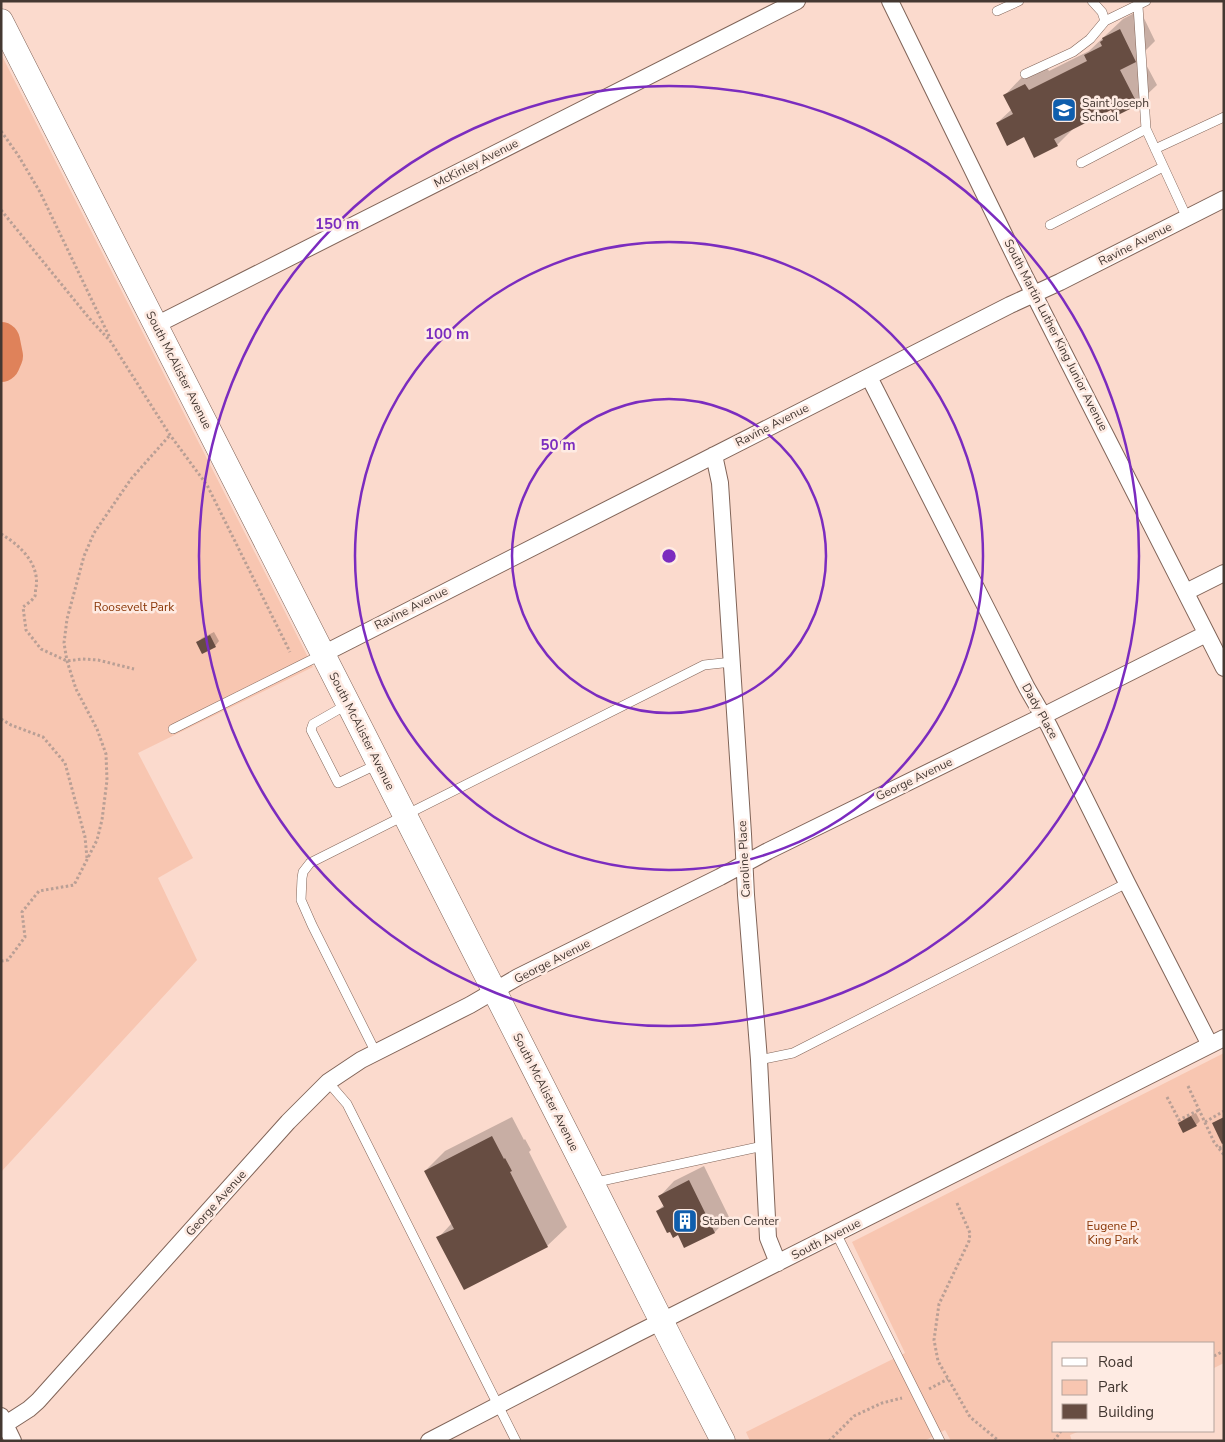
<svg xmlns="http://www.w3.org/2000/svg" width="1225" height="1442" font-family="'Nunito Sans',sans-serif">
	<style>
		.green { fill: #f8c6b1 }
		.shadow { fill: #0003 }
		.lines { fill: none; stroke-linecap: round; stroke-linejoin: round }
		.river { stroke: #df825a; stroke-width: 38 }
		.building { fill: #674d42 }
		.lane-casing { stroke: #806458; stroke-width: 10 }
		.street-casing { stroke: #806458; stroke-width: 18 }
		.secondary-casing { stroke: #806458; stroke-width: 25 }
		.path { stroke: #b99f95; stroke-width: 3; stroke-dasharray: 2.5 2.5; stroke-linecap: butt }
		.lane { stroke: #fff; stroke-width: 9 }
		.street { stroke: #fff; stroke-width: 16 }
		.secondary { stroke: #fff; stroke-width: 24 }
		.ring { fill: none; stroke: #7b2cbf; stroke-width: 2.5 }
		.labels { text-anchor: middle; stroke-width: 5; stroke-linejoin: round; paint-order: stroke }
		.poi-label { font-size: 12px; fill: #443832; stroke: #feebe3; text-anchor: start }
		.street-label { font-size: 12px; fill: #443832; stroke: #feebe3 }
		.park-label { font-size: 12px; fill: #883404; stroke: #feebe3 }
		.centre { fill: #7b2cbf; stroke: #feebe3; stroke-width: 2.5 }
		.ring-label { font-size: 15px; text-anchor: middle; font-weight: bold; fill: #7b2cbf; stroke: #feebe3; stroke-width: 5; stroke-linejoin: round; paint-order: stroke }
	</style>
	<rect width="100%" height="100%" fill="#fbdacd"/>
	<path class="green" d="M 1,54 L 313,667 L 138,753 L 193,858 L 158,878 L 197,960 L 1,1172 Z
		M 1224,1053 L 1224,1363 L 1214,1368 L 1214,1343 L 1054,1343 L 1054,1431 L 1080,1431 L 1070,1435 L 1072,1441 L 951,1441 L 945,1430 L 924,1441 L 750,1441 L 746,1432 L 905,1353 L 852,1242 Z"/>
	<path class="shadow" d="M 1140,10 L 1155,41 L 1141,55 L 1157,85 L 1137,104 L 1111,108 L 1076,126 L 1057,145 L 1024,136 L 997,123 L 1012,109 L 1005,95 L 1024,75 L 1045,65 L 1049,71 L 1089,51 L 1123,19 Z
		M 214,632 L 219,641 L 215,646 L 198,642 L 202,638 Z
		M 1196,1113 L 1200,1121 L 1196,1125 L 1180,1124 L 1184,1119 Z
		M 512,1117 L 524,1140 L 525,1139 L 531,1150 L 529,1152 L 567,1227 L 547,1246 L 438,1238 L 452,1223 L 425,1171 L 445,1151 Z
		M 704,1166 L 729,1217 L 715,1232 L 685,1246 L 679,1233 L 657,1211 L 664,1205 L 660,1196 L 674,1181 Z"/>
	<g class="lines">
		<path class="river" d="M 1,341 L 4,356 L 1,363"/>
	</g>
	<path class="building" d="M 1120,29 L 1136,62 L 1120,70 L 1138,105 L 1114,117 L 1111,110 L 1054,139 L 1058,146 L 1034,158 L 1024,137 L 1007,146 L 996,123 L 1013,114 L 1003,95 L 1025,84 L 1029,90 L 1087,61 L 1084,55 L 1102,46 L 1100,42 L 1103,40 L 1102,38 Z
		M 210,635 L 216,647 L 202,654 L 196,642 Z
		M 1191,1116 L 1197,1126 L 1183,1133 L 1178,1123 Z
		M 1224,1117 L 1224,1143 L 1222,1144 L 1212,1123 Z
		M 492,1136 L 504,1159 L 505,1158 L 512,1171 L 510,1172 L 548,1247 L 464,1290 L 436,1237 L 454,1229 L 424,1171 Z
		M 689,1180 L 715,1233 L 684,1248 L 678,1235 L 673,1238 L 670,1232 L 667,1233 L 656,1211 L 664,1207 L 658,1196 Z"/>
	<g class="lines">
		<defs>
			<path id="lane" d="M 1092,1 L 1102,12 L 1105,21
				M 1138,6 L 1146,129 L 1187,218
				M 997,11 L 1019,1
				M 1025,74 L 1073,52 L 1090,39 L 1105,21 L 1146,1
				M 1155,149 L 1224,117
				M 1081,163 L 1146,129
				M 1050,225 L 1163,167
				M 348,704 L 313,724 L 311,730 L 338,783 L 378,764
				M 173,729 L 323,654
				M 376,1053 L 312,925 L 301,900 L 302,878 L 303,872 L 310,863 L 704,665 L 732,662
				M 759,1060 L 793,1053 L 1127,883
				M 328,1082 L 347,1104 L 516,1441
				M 592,1183 L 763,1146
				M 836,1233 L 940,1441"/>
			<path id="street" d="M 890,1 L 1021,269 L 1224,668
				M 156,325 L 797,1
				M 869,377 L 1027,688 L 1049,726 L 1127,883 L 1210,1045
				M 714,455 L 720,483 L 743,834 L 746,895 L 759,1060 L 768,1238 L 778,1263
				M 1186,592 L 1224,573
				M 323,654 L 1010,305 L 1060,282 L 1224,199
				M 1,1416 L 13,1441
				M 1,1427 L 29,1409 L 38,1401 L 288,1122 L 328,1082 L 361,1060 L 470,1005 L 518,977 L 720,877 L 768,851 L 1043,716 L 1206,634
				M 429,1441 L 636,1334 L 1224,1038"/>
			<path id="secondary" d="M 1,21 L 592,1183 L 674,1346 L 723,1441"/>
		</defs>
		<use href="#lane" class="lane-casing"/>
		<use href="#street" class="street-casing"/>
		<use href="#secondary" class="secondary-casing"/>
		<path class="path" d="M 1,131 L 18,155 L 40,192 L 110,338
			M 1,210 L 89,318 L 111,342 L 170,435 L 207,485 L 290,652
			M 1,534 C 20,545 40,564 36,588 C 35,590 36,593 35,596 C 33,600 27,604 23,607 L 26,630 L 41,649 L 67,661 L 82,659 L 98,660 L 134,669
			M 1,719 L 11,725 L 43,737 L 65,763 L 85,837 L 87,858
			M 1,961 L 8,960 L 25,937 L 22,912 L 39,891 L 74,885 L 97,840 L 102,820 L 107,780 L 106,754 L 97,729 L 76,689 L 67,661 L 64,643 L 67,619 L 84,556 L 94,533 L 131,479 L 170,435
			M 1188,1086 L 1214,1142 L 1224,1155
			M 1167,1097 L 1179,1120 L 1199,1110
			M 1205,1122 L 1224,1111
			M 1219,1148 L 1224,1146
			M 957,1203 L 970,1233 L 969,1241 L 939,1304 L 934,1340 L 938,1361 L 970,1417 L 999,1441
			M 1214,1356 L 1224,1351
			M 929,1389 L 948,1379
			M 829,1441 L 854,1416 L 882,1403 L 902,1398
			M 1054,1441 L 1061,1431"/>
		<use href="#lane" class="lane"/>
		<use href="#street" class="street"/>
		<use href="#secondary" class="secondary"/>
	</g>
	<g class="ring">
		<circle cx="669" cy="556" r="157"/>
		<circle cx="669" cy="556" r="314"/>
		<circle cx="669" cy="556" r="470"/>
	</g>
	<defs>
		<symbol id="school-square" viewBox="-11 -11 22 22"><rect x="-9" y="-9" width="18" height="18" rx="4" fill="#0f5ead" stroke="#feebe3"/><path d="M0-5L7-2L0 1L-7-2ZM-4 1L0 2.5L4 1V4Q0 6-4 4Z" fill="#fff"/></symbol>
		<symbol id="building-square" viewBox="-11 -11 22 22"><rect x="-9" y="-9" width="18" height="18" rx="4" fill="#0f5ead" stroke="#feebe3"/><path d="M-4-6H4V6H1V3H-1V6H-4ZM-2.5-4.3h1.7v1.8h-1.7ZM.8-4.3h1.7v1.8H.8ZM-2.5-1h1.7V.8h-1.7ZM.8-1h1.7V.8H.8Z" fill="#fff"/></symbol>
	</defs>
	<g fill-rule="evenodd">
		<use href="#school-square" x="1050" y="96" width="28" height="28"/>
		<use href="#building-square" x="671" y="1207" width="28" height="28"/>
	</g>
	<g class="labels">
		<g class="poi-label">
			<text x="1082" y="107">Saint Joseph<tspan x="1082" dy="14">School</tspan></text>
			<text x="702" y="1225">Staben Center</text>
		</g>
		<g class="street-label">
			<text transform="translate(476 163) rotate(-27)" y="4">McKinley Avenue</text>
			<text transform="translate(1135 244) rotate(-27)" y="4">Ravine Avenue</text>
			<text transform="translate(1056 335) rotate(63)" y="4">South Martin Luther King Junior Avenue</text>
			<text transform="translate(179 370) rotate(63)" y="4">South McAlister Avenue</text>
			<text transform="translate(772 425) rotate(-27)" y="4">Ravine Avenue</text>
			<text transform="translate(411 608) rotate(-27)" y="4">Ravine Avenue</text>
			<text transform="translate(1040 711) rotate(61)" y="4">Dady Place</text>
			<text transform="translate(362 731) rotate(63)" y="4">South McAlister Avenue</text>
			<text transform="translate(914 779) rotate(-26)" y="4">George Avenue</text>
			<text transform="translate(744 859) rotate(-93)" y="4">Caroline Place</text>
			<text transform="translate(552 961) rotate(-27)" y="4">George Avenue</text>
			<text transform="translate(546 1092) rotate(63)" y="4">South McAlister Avenue</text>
			<text transform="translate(216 1203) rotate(-48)" y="4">George Avenue</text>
			<text transform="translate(826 1239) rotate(-27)" y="4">South Avenue</text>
		</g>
		<g class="park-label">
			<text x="134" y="611">Roosevelt Park</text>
			<text x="1113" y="1230">Eugene P.<tspan x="1113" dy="14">King Park</tspan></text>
		</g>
	</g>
	<circle cx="669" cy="556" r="8" class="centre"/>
	<g class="ring-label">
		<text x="337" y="229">150 m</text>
		<text x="447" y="339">100 m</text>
		<text x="558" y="450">50 m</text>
	</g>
	<rect width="1225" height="1442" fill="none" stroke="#443832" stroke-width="5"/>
	<rect x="1052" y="1342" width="162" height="90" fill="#feebe3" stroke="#b4a39c"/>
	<rect x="1062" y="1358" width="25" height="8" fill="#ffffff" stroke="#b4a39c"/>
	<text x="1098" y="1367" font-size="15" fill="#443832">Road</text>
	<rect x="1062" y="1380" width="25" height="15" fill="#f8c6b1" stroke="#b4a39c"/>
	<text x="1098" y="1392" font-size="15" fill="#443832">Park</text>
	<rect x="1062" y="1404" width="25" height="15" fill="#674d42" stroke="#b4a39c"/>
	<text x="1098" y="1417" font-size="15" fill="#443832">Building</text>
</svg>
